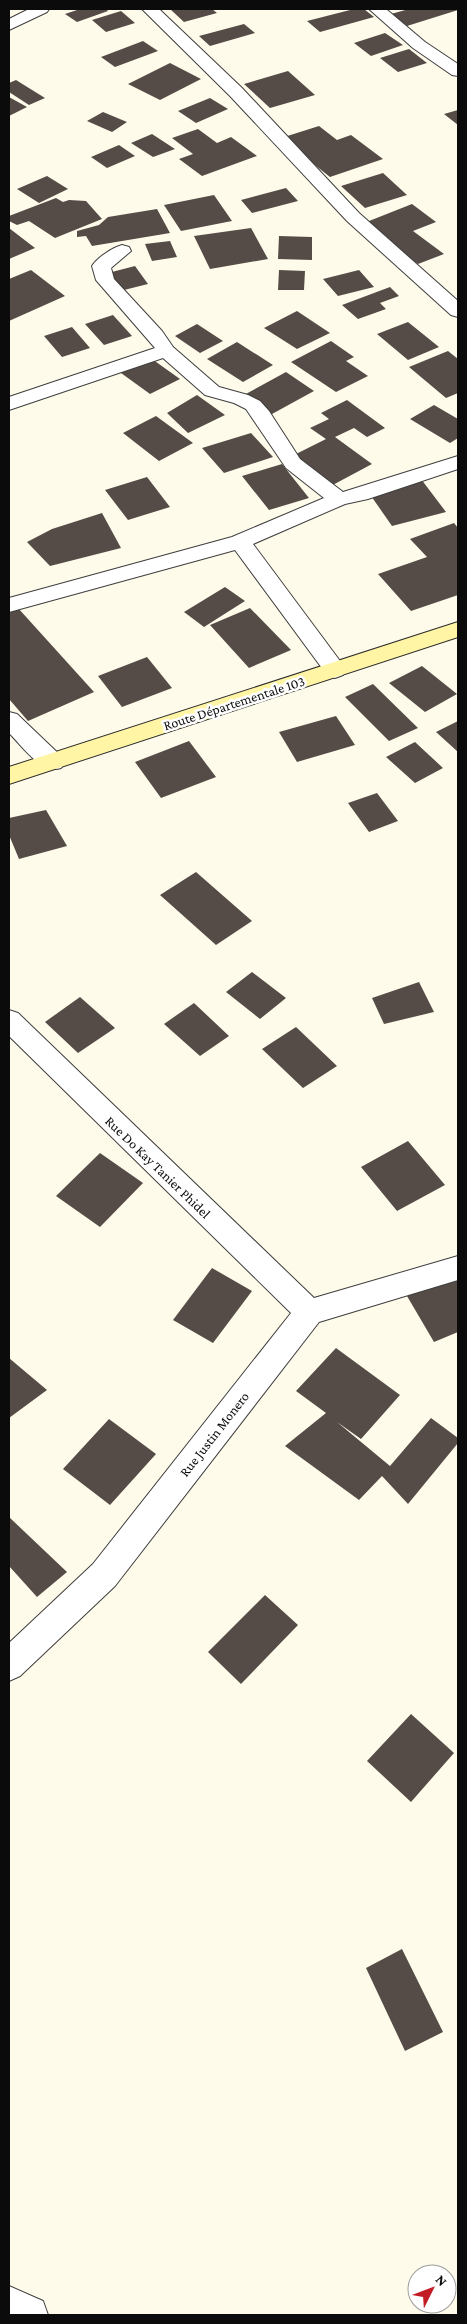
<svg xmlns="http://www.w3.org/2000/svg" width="467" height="2324" font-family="'Crimson Pro',serif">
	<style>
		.building { fill: #554c47 }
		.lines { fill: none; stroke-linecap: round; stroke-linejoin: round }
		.minor-casing { stroke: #3e3e3e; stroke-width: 2 }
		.secondary-casing { stroke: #2d2d2d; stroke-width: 2 }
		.minor { fill: #fff; fill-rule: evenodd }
		.secondary { fill: #fff5a5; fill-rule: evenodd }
		.labels { text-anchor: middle; stroke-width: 5; stroke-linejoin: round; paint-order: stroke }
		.street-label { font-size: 14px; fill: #0b0b0b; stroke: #fff }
	</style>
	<rect width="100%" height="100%" fill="#fffbea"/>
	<path class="building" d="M 80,9 L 106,9 L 108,11 L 77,22 L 65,14 Z
		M 170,9 L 212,9 L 217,13 L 184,22 Z
		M 354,9 L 364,9 L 374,17 L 320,32 L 307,21 Z
		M 409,9 L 458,9 L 458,10 L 407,26 L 391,14 Z
		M 121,11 L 135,23 L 106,32 L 92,20 Z
		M 244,24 L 255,33 L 210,46 L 199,36 Z
		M 385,33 L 403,45 L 371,56 L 354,43 Z
		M 143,41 L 158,51 L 115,67 L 101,57 Z
		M 409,49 L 427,63 L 398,72 L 380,58 Z
		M 170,63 L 201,79 L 160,100 L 128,84 Z
		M 288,71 L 315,95 L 270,108 L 244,84 Z
		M 16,80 L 45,98 L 29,105 L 9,92 L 9,83 Z
		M 9,97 L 27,107 L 9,116 Z
		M 210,98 L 228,109 L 196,123 L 178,111 Z
		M 458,110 L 458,125 L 444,114 Z
		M 103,112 L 127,122 L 112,132 L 87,121 Z
		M 319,126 L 337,140 L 351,135 L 383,159 L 330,177 L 281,138 Z
		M 198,129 L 217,143 L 231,137 L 257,156 L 202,176 L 179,159 L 193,154 L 172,138 Z
		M 152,134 L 175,149 L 153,157 L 131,143 Z
		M 119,145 L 135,156 L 107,168 L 91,157 Z
		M 383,173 L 407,195 L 365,208 L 341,186 Z
		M 47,176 L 68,189 L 39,203 L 17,189 Z
		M 286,188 L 298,201 L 252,213 L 241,200 Z
		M 214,195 L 232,221 L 181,231 L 164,205 Z
		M 56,198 L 63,202 L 69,200 L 86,201 L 102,219 L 55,238 L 29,221 L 17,225 L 9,221 L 9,216 Z
		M 412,204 L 436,222 L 413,231 L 444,254 L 418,264 L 364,223 Z
		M 157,209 L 170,233 L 92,246 L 86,236 L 77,237 L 77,231 L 99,225 L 108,217 Z
		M 9,228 L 35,248 L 9,259 Z
		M 251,228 L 268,259 L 210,269 L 194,236 Z
		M 279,236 L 312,237 L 312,260 L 278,259 Z
		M 170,241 L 177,257 L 152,261 L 145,244 Z
		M 135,266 L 148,284 L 120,291 L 108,273 Z
		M 31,270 L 65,296 L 9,321 L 9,279 Z
		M 279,270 L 305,271 L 304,290 L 278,290 Z
		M 359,270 L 374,287 L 338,296 L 323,279 Z
		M 390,287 L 399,296 L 380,303 L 386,309 L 358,319 L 342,305 Z
		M 297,311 L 330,333 L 297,349 L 264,328 Z
		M 113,315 L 132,336 L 104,345 L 85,324 Z
		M 408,322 L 439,347 L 408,360 L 377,334 Z
		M 197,324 L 223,341 L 200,353 L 175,336 Z
		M 72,327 L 90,348 L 62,357 L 44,336 Z
		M 331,341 L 354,357 L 346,361 L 368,376 L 336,392 L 291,362 Z
		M 237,342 L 273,365 L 243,382 L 207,359 Z
		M 448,351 L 458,359 L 458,393 L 446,398 L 409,367 Z
		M 152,359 L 180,379 L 150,394 L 121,373 Z
		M 286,372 L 314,391 L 272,414 L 244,395 Z
		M 197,395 L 225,415 L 188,433 L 167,413 Z
		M 347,400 L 385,428 L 367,437 L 354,428 L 335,437 L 372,464 L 329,487 L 290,457 L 326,439 L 310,428 L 329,419 L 321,413 Z
		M 434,405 L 458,419 L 458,438 L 450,443 L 410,419 Z
		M 156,416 L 193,443 L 159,461 L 123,433 Z
		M 251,433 L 273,457 L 224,473 L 202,448 Z
		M 282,464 L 309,498 L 269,510 L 242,476 Z
		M 147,477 L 170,507 L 128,520 L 105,490 Z
		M 421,479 L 446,512 L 392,526 L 369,493 Z
		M 102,513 L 121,548 L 50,566 L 27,542 L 52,529 Z
		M 454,523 L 458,528 L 458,595 L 411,611 L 378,574 L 427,557 L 410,539 Z
		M 225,587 L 245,601 L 204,627 L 184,612 Z
		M 18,608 L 94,692 L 28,721 L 9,699 L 9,611 Z
		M 250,608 L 291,650 L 249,668 L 210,625 Z
		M 147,657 L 172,688 L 122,707 L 98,676 Z
		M 422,666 L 457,694 L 425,712 L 389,683 Z
		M 373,684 L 418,728 L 389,741 L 345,697 Z
		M 336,716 L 355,745 L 297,762 L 279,732 Z
		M 458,721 L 458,752 L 436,732 Z
		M 189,741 L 216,777 L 161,798 L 135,762 Z
		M 415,742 L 443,768 L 415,783 L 386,757 Z
		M 377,793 L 398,821 L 369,832 L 348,803 Z
		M 46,810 L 67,846 L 19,859 L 9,835 L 9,818 Z
		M 196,872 L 252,921 L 216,945 L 160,895 Z
		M 252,972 L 286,998 L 260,1019 L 226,992 Z
		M 419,982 L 434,1012 L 384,1024 L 372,998 Z
		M 80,997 L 115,1028 L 78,1053 L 45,1022 Z
		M 194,1003 L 229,1036 L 200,1056 L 164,1024 Z
		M 296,1027 L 337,1066 L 303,1088 L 262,1049 Z
		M 408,1141 L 445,1185 L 397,1211 L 361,1167 Z
		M 100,1153 L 143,1183 L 100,1227 L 56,1196 Z
		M 212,1268 L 252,1291 L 213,1343 L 173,1320 Z
		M 458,1276 L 458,1332 L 434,1342 L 407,1296 Z
		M 336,1348 L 400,1395 L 361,1439 L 337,1422 L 390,1466 L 431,1418 L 458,1438 L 458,1443 L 408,1504 L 382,1476 L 359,1500 L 285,1446 L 326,1413 L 296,1391 Z
		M 9,1358 L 47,1390 L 9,1418 Z
		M 109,1419 L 156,1454 L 110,1505 L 63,1469 Z
		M 9,1517 L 67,1572 L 37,1597 L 9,1566 Z
		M 265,1595 L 298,1625 L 241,1684 L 208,1652 Z
		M 411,1714 L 454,1753 L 411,1802 L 367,1761 Z
		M 402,1949 L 443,2032 L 405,2051 L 366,1968 Z"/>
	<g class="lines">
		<defs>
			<path id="minor" d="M 29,9 L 49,9 L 47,12 L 9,30 L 9,19 Z
				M 142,9 L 159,9 L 242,88 L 359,213 L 458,301 L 458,317 L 451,315 L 347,221 L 230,96 Z
				M 369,9 L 386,9 L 425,42 L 458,64 L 458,76 L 452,75 L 413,48 Z
				M 122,245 L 129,247 L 131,251 L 111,268 L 114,279 L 162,331 L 173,347 L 219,387 L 248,395 L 260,401 L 269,411 L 300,459 L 343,492 L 458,456 L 458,469 L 368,499 L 345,504 L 253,544 L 343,665 L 346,670 L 343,675 L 335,678 L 327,675 L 235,550 L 9,612 L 9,598 L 232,537 L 324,498 L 286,468 L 246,409 L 234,403 L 205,395 L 163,358 L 9,410 L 9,397 L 155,348 L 96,280 L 92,266 C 98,257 112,248 122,245 Z
				M 9,712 L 17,714 L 61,756 L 65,762 L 61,768 C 41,774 23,747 9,733 Z
				M 9,1010 L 18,1013 L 314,1298 L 458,1256 L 458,1280 L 319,1322 L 115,1586 L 20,1676 L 9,1681 L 9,1643 L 93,1564 L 291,1313 L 9,1036 Z
				M 9,2286 L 43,2301 L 48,2315 L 9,2315 Z"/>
			<path id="secondary" d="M 458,622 L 458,637 L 9,784 L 9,767 Z"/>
		</defs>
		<use href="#minor" class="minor-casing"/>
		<use href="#secondary" class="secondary-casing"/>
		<use href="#minor" class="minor"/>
		<use href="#secondary" class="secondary"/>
	</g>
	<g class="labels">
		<g class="street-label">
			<text transform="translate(234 703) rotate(-18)" y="5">Route Départementale 103</text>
			<text transform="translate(158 1167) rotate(44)" y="5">Rue Do Kay Tanier Phidel</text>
			<text transform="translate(214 1434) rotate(-52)" y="5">Rue Justin Monero</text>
		</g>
	</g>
	<rect width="467" height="2324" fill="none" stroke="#0b0b0b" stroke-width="20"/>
	<g transform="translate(432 2289) rotate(48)"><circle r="24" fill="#ffffff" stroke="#9d9d9d"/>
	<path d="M0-4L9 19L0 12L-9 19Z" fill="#c21d25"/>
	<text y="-8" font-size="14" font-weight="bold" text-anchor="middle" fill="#0b0b0b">N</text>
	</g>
</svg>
